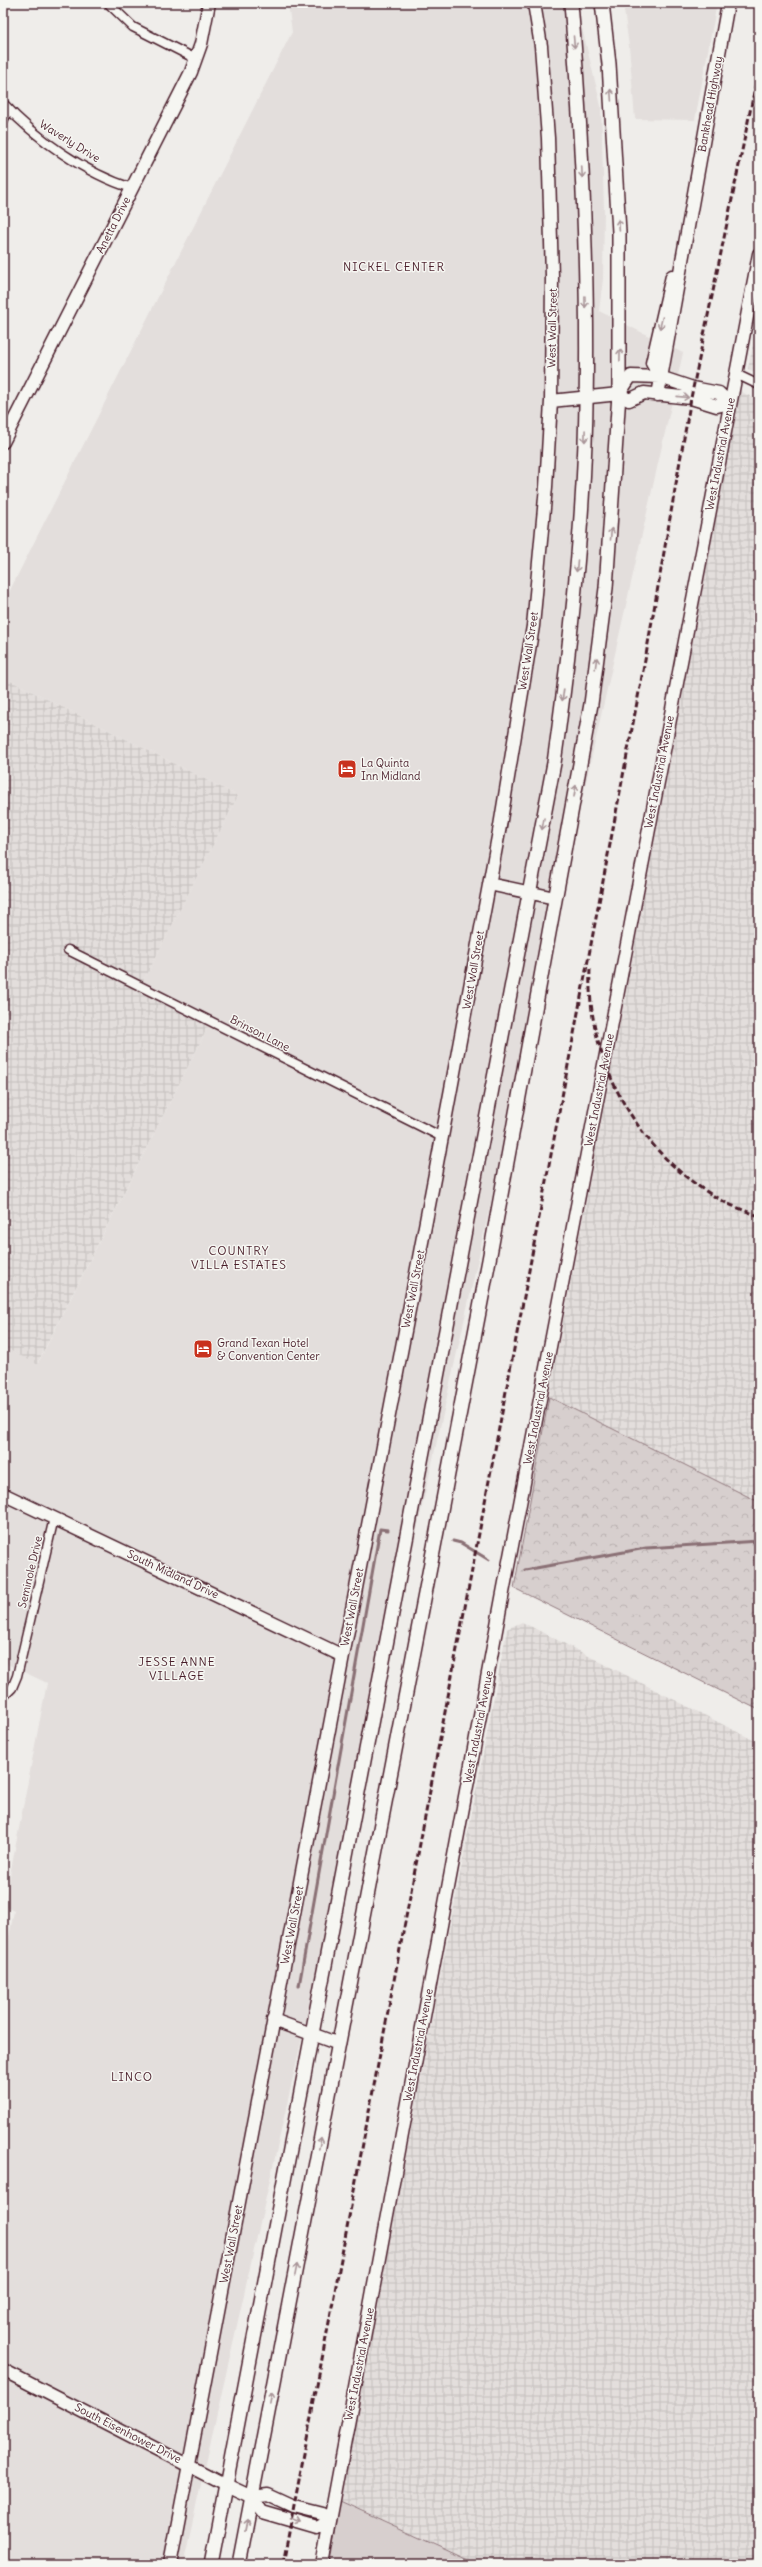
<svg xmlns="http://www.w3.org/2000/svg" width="762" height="2567" font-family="Delius,sans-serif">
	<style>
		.built { fill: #e3dedc }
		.industrial { fill: url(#industrial-grid) }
		.grass { fill: #d7cfce; stroke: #90777c }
		.park { fill: url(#park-crowns); stroke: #90777c }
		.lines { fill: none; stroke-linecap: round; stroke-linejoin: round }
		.stream { stroke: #8a6f74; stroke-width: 3 }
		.street-casing { stroke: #4a1f2b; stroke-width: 11 }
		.secondary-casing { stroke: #4a1f2b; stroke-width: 15 }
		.primary-casing { stroke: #4a1f2b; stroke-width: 16 }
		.street { stroke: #f6f6f2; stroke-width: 8 }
		.secondary { stroke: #f6f6f2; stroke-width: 12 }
		.primary { stroke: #f6f6f2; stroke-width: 13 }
		.rail { stroke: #4a1f2b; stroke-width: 3; stroke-dasharray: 6 3; stroke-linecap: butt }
		.oneway { stroke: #a99598 }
		.labels { text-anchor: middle; stroke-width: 3; stroke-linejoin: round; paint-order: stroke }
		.street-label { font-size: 11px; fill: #4a1f2b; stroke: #f6f6f2 }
		.poi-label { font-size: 11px; fill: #4a1f2b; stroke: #f6f6f2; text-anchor: start }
		.neighbourhood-label { font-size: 12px; letter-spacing: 1px; fill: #4a1f2b; stroke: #f6f6f2 }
	</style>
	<defs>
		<pattern id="industrial-grid" width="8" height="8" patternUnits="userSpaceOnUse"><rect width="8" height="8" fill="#e3dedc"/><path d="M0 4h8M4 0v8" fill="none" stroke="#c4bebd"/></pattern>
		<pattern id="park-crowns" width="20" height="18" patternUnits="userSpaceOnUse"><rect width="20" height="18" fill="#d7cfce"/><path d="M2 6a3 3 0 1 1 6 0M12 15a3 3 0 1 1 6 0" fill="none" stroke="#bab1b1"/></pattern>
	</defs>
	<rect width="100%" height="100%" fill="#efedea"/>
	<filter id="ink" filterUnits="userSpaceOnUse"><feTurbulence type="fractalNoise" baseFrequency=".025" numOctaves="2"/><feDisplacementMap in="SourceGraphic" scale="8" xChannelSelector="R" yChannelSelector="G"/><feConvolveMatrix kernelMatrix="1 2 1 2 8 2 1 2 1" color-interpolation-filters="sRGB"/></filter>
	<g filter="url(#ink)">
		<path class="built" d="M 288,3 L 576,3 L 601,106 L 604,210 L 603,279 L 599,311 L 683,353 L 183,2564 L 3,2564 L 3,1967 L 14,1911 L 4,1906 L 47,1683 L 3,1662 L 3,1347 L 38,1363 L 211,1021 L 141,986 L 238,796 L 3,677 L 3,604 L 292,32 Z
			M 623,3 L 717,3 L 695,120 L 635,119 L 629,46 Z"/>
		<path class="industrial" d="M 759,315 L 759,374 L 748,369 Z
			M 740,391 L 759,401 L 759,1502 L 549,1397 Z
			M 3,677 L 238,796 L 141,986 L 211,1021 L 37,1364 L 3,1347 Z
			M 522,1622 L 759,1743 L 759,2564 L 478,2564 L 340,2501 L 507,1629 Z"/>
		<path class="grass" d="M 340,2501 L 478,2564 L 330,2564 Z"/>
		<path class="park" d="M 549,1397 L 759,1502 L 759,1710 L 514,1588 Z"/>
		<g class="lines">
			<path class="stream" d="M 453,1541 L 461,1543 L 489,1560
				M 525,1570 L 646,1548 L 759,1541
				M 299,1986 L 380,1529 L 388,1530"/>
			<defs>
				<path id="street" d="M 108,3 L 133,27 L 196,59
					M 3,103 C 35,138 86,174 132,188
					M 3,121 L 9,109
					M 736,374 L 759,385
					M 68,950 L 442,1137
					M 3,1697 L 12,1688 L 17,1676 L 54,1518"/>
				<path id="secondary" d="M 660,377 L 652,363 L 672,276
					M 658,395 L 728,3
					M 551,401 L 619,394 L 629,400 L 644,393 L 691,398 L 717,406 L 729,403 L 719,393 L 693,388 L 660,377 L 631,376 L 619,394
					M 3,442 L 191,72 L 201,44 L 209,3
					M 489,884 L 555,898
					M 3,1494 L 343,1656
					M 273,2020 L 339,2044
					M 3,2370 L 226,2485 L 252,2497 L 268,2495 L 294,2507 L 322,2514 L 330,2521 L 317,2528 L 262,2512 L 252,2497
					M 170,2564 L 442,1137 L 500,826 L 533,626 L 546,487 L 551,401 L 552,276 L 548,138 L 541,46 L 534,3
					M 322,2564 L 502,1598 L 759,254"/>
				<path id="primary" d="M 211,2564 L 554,763 C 569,657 581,550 585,443 C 590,296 583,149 571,3
					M 239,2564 L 489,1260 L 591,704 L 606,588 L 619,394 L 619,232 L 609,64 L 602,3"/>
			</defs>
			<use href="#street" class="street-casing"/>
			<use href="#secondary" class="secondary-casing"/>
			<use href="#primary" class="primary-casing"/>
			<use href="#street" class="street"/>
			<use href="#secondary" class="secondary"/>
			<use href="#primary" class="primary"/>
			<path class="rail" d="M 590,969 C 586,1058 636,1149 712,1195 C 726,1204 743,1210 759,1216
				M 283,2564 L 646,655 L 691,398 L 759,68"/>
		</g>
		<defs><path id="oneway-shaft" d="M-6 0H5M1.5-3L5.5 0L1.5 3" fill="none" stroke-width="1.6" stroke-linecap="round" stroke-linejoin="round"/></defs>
		<g class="oneway">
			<use href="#oneway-shaft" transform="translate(574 42) rotate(85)"/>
			<use href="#oneway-shaft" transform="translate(611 95) rotate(-94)"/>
			<use href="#oneway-shaft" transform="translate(582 172) rotate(87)"/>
			<use href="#oneway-shaft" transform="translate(619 225) rotate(-94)"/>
			<use href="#oneway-shaft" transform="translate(585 302) rotate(89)"/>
			<use href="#oneway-shaft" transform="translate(661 323) rotate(103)"/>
			<use href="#oneway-shaft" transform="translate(620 355) rotate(-89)"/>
			<use href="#oneway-shaft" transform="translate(683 397) rotate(6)"/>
			<use href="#oneway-shaft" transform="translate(585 436) rotate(91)"/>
			<use href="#oneway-shaft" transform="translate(611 534) rotate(-85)"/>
			<use href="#oneway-shaft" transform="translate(577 566) rotate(95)"/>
			<use href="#oneway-shaft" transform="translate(596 663) rotate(-82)"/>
			<use href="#oneway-shaft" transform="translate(563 695) rotate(98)"/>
			<use href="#oneway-shaft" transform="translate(575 791) rotate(-80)"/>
			<use href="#oneway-shaft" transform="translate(543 824) rotate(100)"/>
			<use href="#oneway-shaft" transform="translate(320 2143) rotate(-79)"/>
			<use href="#oneway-shaft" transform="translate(296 2270) rotate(-79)"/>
			<use href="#oneway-shaft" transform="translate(271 2398) rotate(-79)"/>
			<use href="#oneway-shaft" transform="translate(295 2521) rotate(21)"/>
			<use href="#oneway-shaft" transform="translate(246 2526) rotate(-79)"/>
		</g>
	</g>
	<defs>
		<symbol id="hotel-square" viewBox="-11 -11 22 22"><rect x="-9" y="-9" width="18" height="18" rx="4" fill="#c8321e" stroke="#f6f6f2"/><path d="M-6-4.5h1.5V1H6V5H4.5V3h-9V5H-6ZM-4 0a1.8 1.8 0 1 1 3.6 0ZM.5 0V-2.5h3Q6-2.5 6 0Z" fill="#fff"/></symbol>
	</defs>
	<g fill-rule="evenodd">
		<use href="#hotel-square" x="336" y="758" width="22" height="22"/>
		<use href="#hotel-square" x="192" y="1338" width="22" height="22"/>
	</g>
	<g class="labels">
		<g class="street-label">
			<text transform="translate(710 104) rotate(-80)" y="4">Bankhead Highway</text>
			<text transform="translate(70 141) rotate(32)" y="4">Waverly Drive</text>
			<text transform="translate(113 225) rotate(-63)" y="4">Anetta Drive</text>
			<text transform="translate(552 328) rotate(-89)" y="4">West Wall Street</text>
			<text transform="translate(720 454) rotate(-79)" y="4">West Industrial Avenue</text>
			<text transform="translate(528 651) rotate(-81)" y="4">West Wall Street</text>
			<text transform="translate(659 772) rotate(-79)" y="4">West Industrial Avenue</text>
			<text transform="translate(473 970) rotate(-80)" y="4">West Wall Street</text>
			<text transform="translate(260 1033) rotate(27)" y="4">Brinson Lane</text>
			<text transform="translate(599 1090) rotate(-79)" y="4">West Industrial Avenue</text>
			<text transform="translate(413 1289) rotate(-79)" y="4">West Wall Street</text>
			<text transform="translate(538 1408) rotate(-79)" y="4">West Industrial Avenue</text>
			<text transform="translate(30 1572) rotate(-77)" y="4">Seminole Drive</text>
			<text transform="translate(173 1574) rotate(25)" y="4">South Midland Drive</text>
			<text transform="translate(352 1607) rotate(-79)" y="4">West Wall Street</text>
			<text transform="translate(478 1727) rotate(-79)" y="4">West Industrial Avenue</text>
			<text transform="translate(292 1925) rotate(-79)" y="4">West Wall Street</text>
			<text transform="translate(418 2045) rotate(-79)" y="4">West Industrial Avenue</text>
			<text transform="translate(231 2244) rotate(-79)" y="4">West Wall Street</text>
			<text transform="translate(359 2364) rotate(-79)" y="4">West Industrial Avenue</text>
			<text transform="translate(128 2433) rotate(27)" y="4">South Eisenhower Drive</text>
		</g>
		<g class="poi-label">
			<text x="361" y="767">La Quinta<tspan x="361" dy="13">Inn Midland</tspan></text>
			<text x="217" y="1347">Grand Texan Hotel<tspan x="217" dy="13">&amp; Convention Center</tspan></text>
		</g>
		<g class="neighbourhood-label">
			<text x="394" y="271">NICKEL CENTER</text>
			<text x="239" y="1255">COUNTRY<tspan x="239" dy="14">VILLA ESTATES</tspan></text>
			<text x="177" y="1666">JESSE ANNE<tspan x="177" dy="14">VILLAGE</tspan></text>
			<text x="132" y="2081">LINCO</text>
		</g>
	</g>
	<rect width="762" height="2567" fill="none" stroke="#f6f6f2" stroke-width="16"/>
	<rect x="8" y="8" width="746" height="2551" fill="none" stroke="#4a1f2b" stroke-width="1.5" filter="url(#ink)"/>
</svg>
